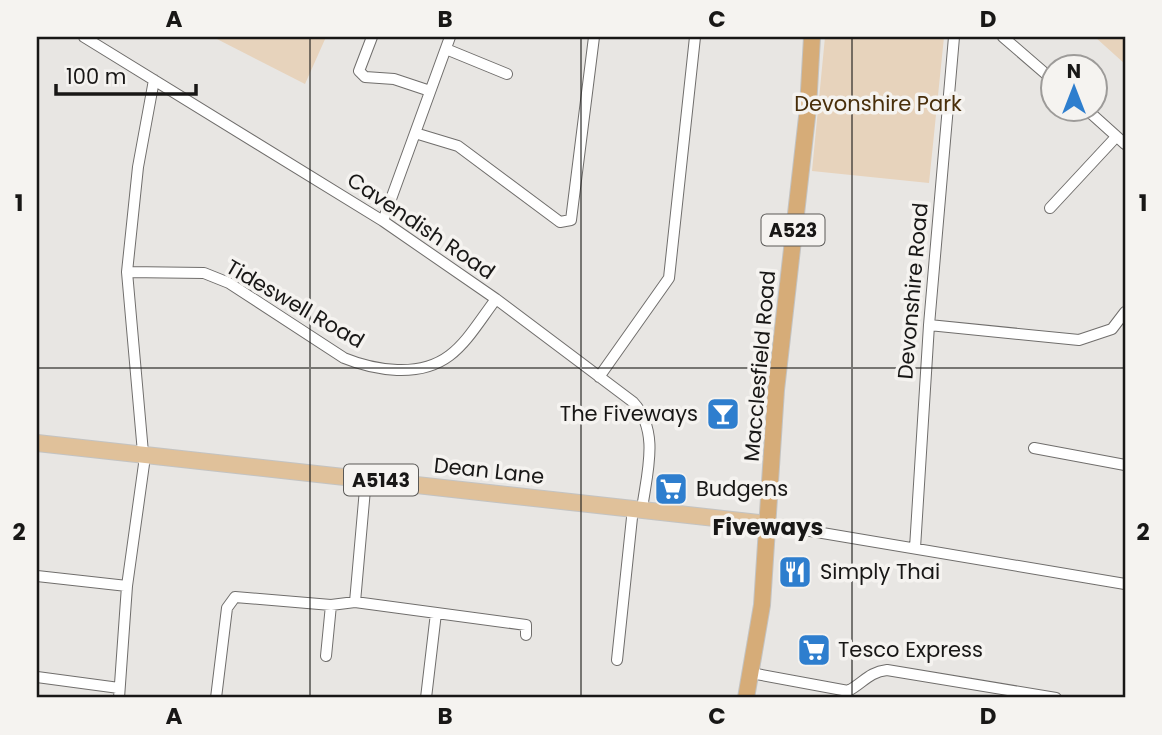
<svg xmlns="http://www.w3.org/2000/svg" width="1162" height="735" font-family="Poppins,sans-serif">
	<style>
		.green { fill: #e7d3bc }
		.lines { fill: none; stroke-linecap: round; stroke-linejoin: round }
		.minor-casing { stroke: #706e6c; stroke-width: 12 }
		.primary-casing { stroke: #c3c3c2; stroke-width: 18 }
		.trunk-casing { stroke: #c3c3c2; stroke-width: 18 }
		.minor { stroke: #fff; stroke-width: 10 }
		.primary { stroke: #e0c19a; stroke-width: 16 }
		.trunk { stroke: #d6ac78; stroke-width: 16 }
		.grid { fill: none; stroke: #181716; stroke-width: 2; stroke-opacity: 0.55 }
		.labels { text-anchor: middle; stroke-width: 7; stroke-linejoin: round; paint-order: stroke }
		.shield { fill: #f5f3f0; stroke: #5a5957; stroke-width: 2 }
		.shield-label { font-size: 19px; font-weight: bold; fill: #181716 }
		.park-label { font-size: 21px; fill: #492f0b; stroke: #f5f3f0 }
		.street-label { font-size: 21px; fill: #181716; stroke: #f5f3f0 }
		.poi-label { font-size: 21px; fill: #181716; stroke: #f5f3f0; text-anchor: start }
		.neighbourhood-label { font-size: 23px; font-weight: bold; fill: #181716; stroke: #f5f3f0 }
		.neatline { fill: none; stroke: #181716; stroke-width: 2.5 }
		.grid-label { font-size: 23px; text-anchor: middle; font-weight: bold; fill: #181716 }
	</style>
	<rect width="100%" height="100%" fill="#e8e6e3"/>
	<path class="green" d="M 213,37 L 326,37 L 305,84 Z
		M 825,37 L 944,37 L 929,183 L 812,171 Z
		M 1095,37 L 1121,37 L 1125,41 L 1125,64 Z"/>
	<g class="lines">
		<defs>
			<path id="minor" d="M 84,37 L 383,221 L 496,299 L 633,402 C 660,431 647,472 642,509
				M 372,37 L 359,71 L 365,77 L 394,79 L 430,91
				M 1003,37 L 1054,81
				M 446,49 L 507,74
				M 1085,108 L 1125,144
				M 415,133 L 458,146 L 560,222 L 571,220 L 594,37
				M 1050,208 L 1116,137
				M 383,221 L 450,37
				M 127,272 L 204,273 L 229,283 L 344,358 C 361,365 378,369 397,370 C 452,372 466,339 496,299
				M 929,325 L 1079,340 L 1112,329 L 1125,312
				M 599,377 L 669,278 L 695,37
				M 1034,448 L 1125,465
				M 769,524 L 1125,584
				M 915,548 L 929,325 L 954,37
				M 37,576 L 127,586
				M 355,602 L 366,478
				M 326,656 L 331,605
				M 617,660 L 633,508
				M 751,673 L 848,691 C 863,683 869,672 887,670 L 1056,698
				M 37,677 L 119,688
				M 119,698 L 127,586 L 144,464 L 127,272 L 138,167 L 154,80
				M 216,698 L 227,608 L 235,597 L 331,605 L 355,602 L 526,625 L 526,635
				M 426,698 L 436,613"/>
			<path id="primary" d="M 37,443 L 769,524"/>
			<path id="trunk" d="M 746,698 L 762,605 L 776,390 L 808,108 L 812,37"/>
		</defs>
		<use href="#minor" class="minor-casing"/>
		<use href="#primary" class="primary-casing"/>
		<use href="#trunk" class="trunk-casing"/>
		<use href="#minor" class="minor"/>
		<use href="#primary" class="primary"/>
		<use href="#trunk" class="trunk"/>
	</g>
	<path class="grid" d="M 310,37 L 310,698M 581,37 L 581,698M 852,37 L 852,698M 37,368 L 1125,368"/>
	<defs>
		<symbol id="bar-square" viewBox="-11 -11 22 22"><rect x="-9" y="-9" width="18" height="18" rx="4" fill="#2e7ece" stroke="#f5f3f0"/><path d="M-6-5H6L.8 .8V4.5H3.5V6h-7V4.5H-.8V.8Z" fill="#fff"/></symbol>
		<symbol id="supermarket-square" viewBox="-11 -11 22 22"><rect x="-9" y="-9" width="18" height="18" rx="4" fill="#2e7ece" stroke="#f5f3f0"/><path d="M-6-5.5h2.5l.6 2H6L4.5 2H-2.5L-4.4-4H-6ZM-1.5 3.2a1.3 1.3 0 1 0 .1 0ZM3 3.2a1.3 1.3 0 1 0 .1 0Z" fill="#fff"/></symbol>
		<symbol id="restaurant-square" viewBox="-11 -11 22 22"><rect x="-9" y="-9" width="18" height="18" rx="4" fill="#2e7ece" stroke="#f5f3f0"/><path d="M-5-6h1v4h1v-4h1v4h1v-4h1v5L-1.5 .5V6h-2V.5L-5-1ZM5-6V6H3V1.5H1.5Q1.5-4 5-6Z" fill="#fff"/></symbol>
	</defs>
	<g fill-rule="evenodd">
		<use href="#bar-square" x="704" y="395" width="38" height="38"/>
		<use href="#supermarket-square" x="652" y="470" width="38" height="38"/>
		<use href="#restaurant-square" x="776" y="553" width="38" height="38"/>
		<use href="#supermarket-square" x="795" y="631" width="38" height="38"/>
	</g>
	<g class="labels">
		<g class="shield">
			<rect x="761.5" y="214.5" width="63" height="31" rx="5"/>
			<rect x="344" y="464.5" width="74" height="31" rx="5"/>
		</g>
		<g class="shield-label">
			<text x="793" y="237">A523</text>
			<text x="381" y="487">A5143</text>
		</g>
		<g class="park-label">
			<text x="878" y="111">Devonshire Park</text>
		</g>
		<g class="street-label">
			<text transform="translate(421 226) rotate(34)" y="7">Cavendish Road</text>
			<text transform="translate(913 291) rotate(-85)" y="7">Devonshire Road</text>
			<text transform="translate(295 304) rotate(30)" y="7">Tideswell Road</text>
			<text transform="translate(760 366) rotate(-85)" y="7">Macclesfield Road</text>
			<text transform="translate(489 471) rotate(6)" y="7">Dean Lane</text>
		</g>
		<g class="poi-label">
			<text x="698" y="421" text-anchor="end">The Fiveways</text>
			<text x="696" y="496">Budgens</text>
			<text x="820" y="579">Simply Thai</text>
			<text x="838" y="657">Tesco Express</text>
		</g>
		<g class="neighbourhood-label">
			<text x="768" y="535">Fiveways</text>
		</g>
	</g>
	<rect width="1162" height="735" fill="none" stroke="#f5f3f0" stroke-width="77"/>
	<g transform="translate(1074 88)"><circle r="33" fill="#f5f3f0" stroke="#9d9b99" stroke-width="2"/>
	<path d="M0-5L12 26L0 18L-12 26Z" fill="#2e7ece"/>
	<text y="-10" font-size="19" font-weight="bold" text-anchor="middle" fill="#181716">N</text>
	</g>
	<path d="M56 84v10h140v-10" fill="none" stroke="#181716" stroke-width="3.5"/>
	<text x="66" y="84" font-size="21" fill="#181716" stroke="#f5f3f0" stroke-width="5" paint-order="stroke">100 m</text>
	<rect x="38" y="38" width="1086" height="658" class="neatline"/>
	<g class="grid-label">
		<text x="174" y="27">A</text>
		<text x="445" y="27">B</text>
		<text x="717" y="27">C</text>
		<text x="988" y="27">D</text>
		<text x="19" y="211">1</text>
		<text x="1143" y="211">1</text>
		<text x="19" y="540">2</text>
		<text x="1143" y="540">2</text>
		<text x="174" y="724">A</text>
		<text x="445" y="724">B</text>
		<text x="717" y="724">C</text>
		<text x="988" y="724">D</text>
	</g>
</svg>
